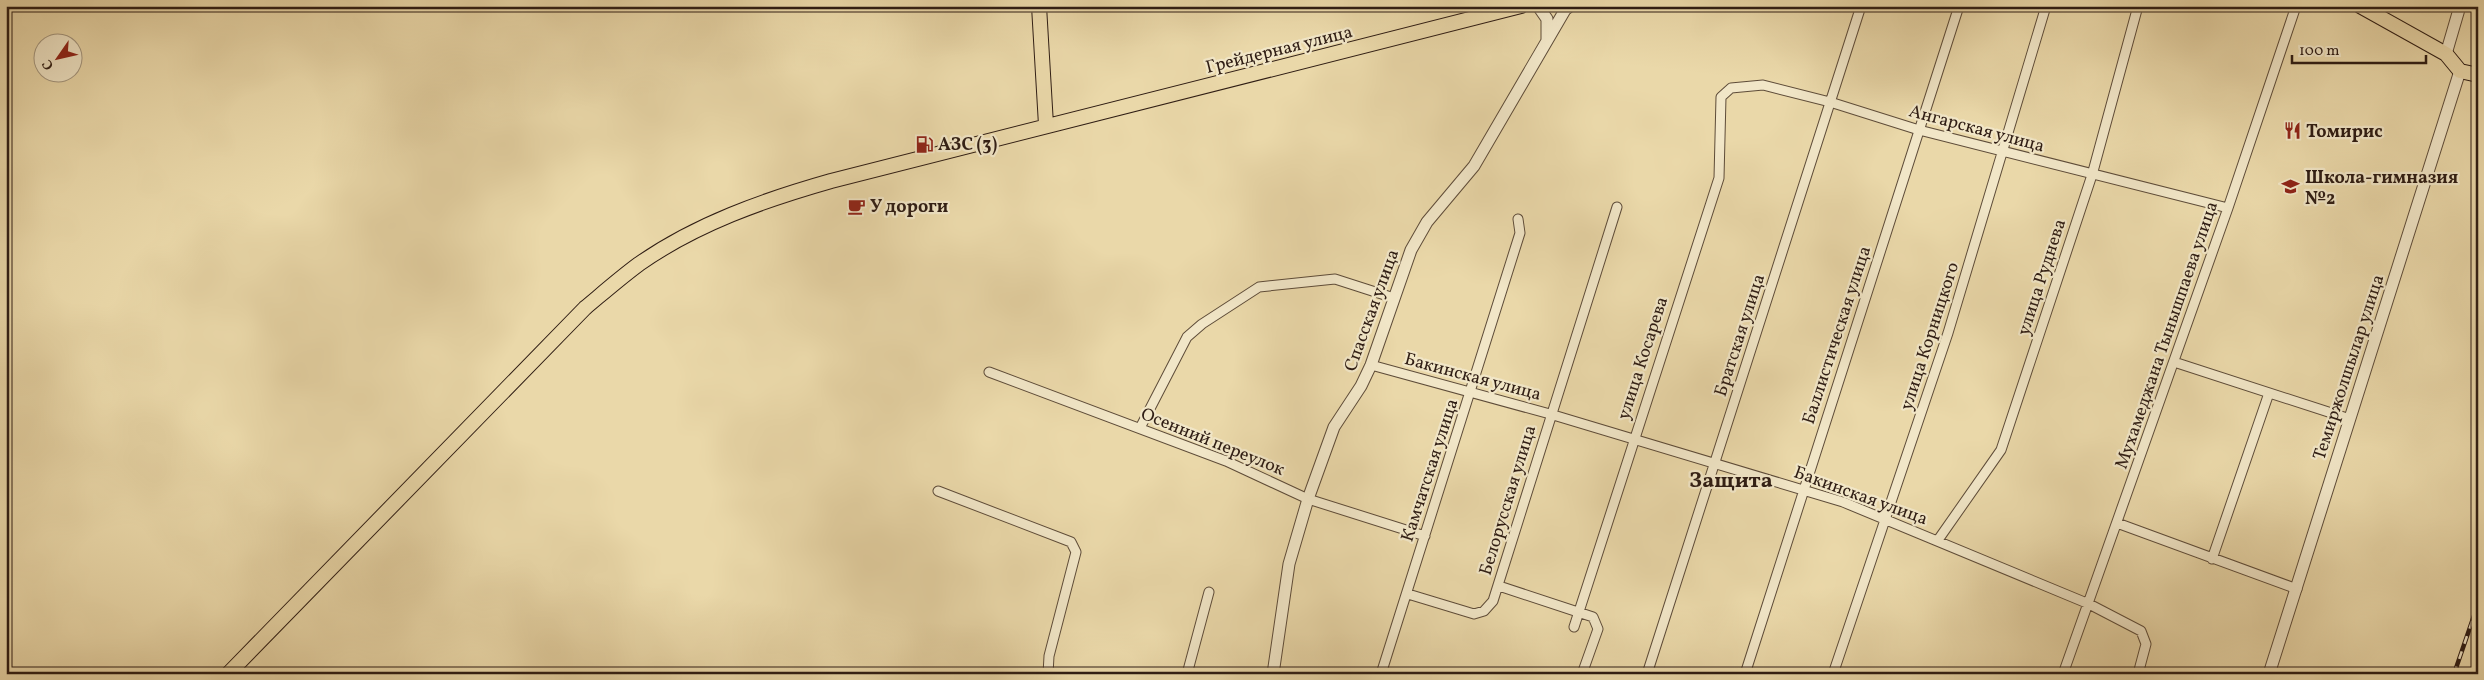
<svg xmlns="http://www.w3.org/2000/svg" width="2484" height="680" font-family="Vollkorn,serif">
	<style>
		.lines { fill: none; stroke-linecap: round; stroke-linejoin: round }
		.minor-casing { stroke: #5e4c39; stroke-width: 11 }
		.tertiary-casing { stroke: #5e4c39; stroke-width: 13 }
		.primary-casing { stroke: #2f1d14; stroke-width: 16 }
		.minor { stroke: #f1e6c7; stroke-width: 9 }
		.tertiary { stroke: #f1e6c7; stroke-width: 11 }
		.primary { stroke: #ead8a9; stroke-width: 14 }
		.rail-casing { stroke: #2f1d14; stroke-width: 4.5 }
		.rail { stroke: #f1e6c7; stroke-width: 2.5; stroke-dasharray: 8; stroke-linecap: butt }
		.labels { text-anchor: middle; stroke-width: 4.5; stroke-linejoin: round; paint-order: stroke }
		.street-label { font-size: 18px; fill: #2f1d14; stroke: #f1e6c7 }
		.poi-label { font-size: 18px; font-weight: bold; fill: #2f1d14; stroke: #f1e6c7; text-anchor: start }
		.district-label { font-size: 22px; font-weight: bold; fill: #2f1d14; stroke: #f1e6c7 }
	</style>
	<rect width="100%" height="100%" fill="#ead8a9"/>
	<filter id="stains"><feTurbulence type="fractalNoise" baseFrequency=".004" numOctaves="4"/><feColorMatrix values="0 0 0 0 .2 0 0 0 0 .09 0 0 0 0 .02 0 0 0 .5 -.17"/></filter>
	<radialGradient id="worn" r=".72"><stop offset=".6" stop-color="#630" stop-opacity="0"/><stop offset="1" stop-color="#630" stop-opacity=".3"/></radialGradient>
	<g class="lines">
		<defs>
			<path id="minor" d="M 2174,362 L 2350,419
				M 1371,365 L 1550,414 L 1843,502 L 2089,604 L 2141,631 L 2146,644 L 2138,674
				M 989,372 L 1226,461 L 1308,499 L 1425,536
				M 1140,428 L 1187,337 L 1202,324 L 1259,287 L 1335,279 L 1394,298
				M 938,491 L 1071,542 L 1076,552 L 1049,656 L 1048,674
				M 2117,523 L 2297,589
				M 1938,540 L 2001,450 L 2092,175 L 2138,6
				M 2212,559 L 2269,393
				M 1499,586 L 1593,617 L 1598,629 L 1582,674
				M 1408,594 L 1474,614 L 1484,611 L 1493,601 L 1617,207
				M 1574,627 L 1719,178 L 1721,97 L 1731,88 L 1763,85 L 1830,102 L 1919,130 L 2228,208
				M 1187,674 L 1209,592
				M 1381,674 L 1520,233 L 1518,219
				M 1647,674 L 1861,6
				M 1745,674 L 1959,6
				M 1833,674 L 1948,333 L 2046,6
				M 2063,674 L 2228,208 L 2296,6"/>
			<path id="tertiary" d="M 1538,6 L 1547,19 L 1547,40
				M 2446,54 L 2460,6
				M 1273,674 L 1289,564 L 1308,499 L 1334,427 L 1361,386 L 1371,365 L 1411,250 L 1427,222 L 1474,166 L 1565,10 L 1570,6
				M 2269,674 L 2460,71"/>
			<path id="primary" d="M 1039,6 L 1046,125
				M 2360,6 L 2446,54 L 2460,71 L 2478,75
				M 228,674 L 585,308 C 603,293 620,278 639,264 C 696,224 764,200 831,181 L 1521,6"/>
		</defs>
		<use href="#minor" class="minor-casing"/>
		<use href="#tertiary" class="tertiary-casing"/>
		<use href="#primary" class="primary-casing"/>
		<use href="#minor" class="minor"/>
		<use href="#tertiary" class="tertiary"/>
		<use href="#primary" class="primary"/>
		<defs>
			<path id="rail" d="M 2454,674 L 2478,604"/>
		</defs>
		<use href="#rail" class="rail-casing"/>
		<use href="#rail" class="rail"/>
	</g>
	<defs>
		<symbol id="restaurant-bare" viewBox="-9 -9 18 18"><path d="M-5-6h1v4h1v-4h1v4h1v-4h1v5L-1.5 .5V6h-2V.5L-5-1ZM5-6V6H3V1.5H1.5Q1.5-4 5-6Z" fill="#8f2418" stroke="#f1e6c7" stroke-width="2.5" paint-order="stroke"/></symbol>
		<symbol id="fuel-bare" viewBox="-9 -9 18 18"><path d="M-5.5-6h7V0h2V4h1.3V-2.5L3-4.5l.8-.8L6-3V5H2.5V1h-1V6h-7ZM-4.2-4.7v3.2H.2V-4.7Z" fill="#8f2418" stroke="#f1e6c7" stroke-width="2.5" paint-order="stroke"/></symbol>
		<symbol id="school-bare" viewBox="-9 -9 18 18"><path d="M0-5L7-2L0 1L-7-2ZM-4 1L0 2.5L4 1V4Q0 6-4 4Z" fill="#8f2418" stroke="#f1e6c7" stroke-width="2.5" paint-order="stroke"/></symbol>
		<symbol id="cafe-bare" viewBox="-9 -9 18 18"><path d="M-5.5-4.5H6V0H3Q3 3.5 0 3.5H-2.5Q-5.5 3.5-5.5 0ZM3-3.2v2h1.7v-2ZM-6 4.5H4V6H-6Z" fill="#8f2418" stroke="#f1e6c7" stroke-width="2.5" paint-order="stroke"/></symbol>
	</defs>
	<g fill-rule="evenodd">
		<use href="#restaurant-bare" x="2280" y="118" width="25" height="25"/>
		<use href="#fuel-bare" x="912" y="132" width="25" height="25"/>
		<use href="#school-bare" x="2278" y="174" width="25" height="25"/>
		<use href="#cafe-bare" x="844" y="194" width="25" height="25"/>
	</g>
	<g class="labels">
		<g class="street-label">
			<text transform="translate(1279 49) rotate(-14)" y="6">Грейдерная улица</text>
			<text transform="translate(1977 128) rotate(15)" y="6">Ангарская улица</text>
			<text transform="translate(2041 277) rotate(-72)" y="6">улица Руднева</text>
			<text transform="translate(1371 310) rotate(-70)" y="6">Спасская улица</text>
			<text transform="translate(1739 335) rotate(-72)" y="6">Братская улица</text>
			<text transform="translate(1836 335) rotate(-72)" y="6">Баллистическая улица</text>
			<text transform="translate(2166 335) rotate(-71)" y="6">Мухамеджана Тынышпаева улица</text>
			<text transform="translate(1929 336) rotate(-72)" y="6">улица Корницкого</text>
			<text transform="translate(1642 358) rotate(-72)" y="6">улица Косарева</text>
			<text transform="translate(2348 367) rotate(-72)" y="6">Темиржолшылар улица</text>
			<text transform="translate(1473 376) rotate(15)" y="6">Бакинская улица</text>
			<text transform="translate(1213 441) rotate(22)" y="6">Осенний переулок</text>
			<text transform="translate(1429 470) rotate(-72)" y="6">Камчатская улица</text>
			<text transform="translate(1861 495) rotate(20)" y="6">Бакинская улица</text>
			<text transform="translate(1507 500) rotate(-73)" y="6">Белорусская улица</text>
		</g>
		<g class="poi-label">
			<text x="2306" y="137">Томирис</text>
			<text x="938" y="150">АЗС (3)</text>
			<text x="2305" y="183">Школа-гимназия<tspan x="2305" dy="21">№2</tspan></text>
			<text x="870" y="212">У дороги</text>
		</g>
		<g class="district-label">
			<text x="1731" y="487">Защита</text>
		</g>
	</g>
	<rect width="2484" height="680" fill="none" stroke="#ead8a9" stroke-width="25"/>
	<rect x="8" y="8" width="2469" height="665" fill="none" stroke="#2f1d14" stroke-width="2.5"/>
	<rect x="12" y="12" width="2459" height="655" fill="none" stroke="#2f1d14"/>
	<g transform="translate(58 58) rotate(236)"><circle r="24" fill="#f1e6c7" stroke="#a3967f"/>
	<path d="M0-4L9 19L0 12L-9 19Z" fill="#8f2418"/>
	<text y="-8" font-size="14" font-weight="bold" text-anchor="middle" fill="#2f1d14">С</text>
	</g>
	<path d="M2292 55v8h134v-8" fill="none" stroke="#2f1d14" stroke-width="2.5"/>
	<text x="2299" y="55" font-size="15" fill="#2f1d14" stroke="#f1e6c7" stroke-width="4" paint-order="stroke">100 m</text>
	<rect width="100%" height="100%" filter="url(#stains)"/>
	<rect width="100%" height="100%" fill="url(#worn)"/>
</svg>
